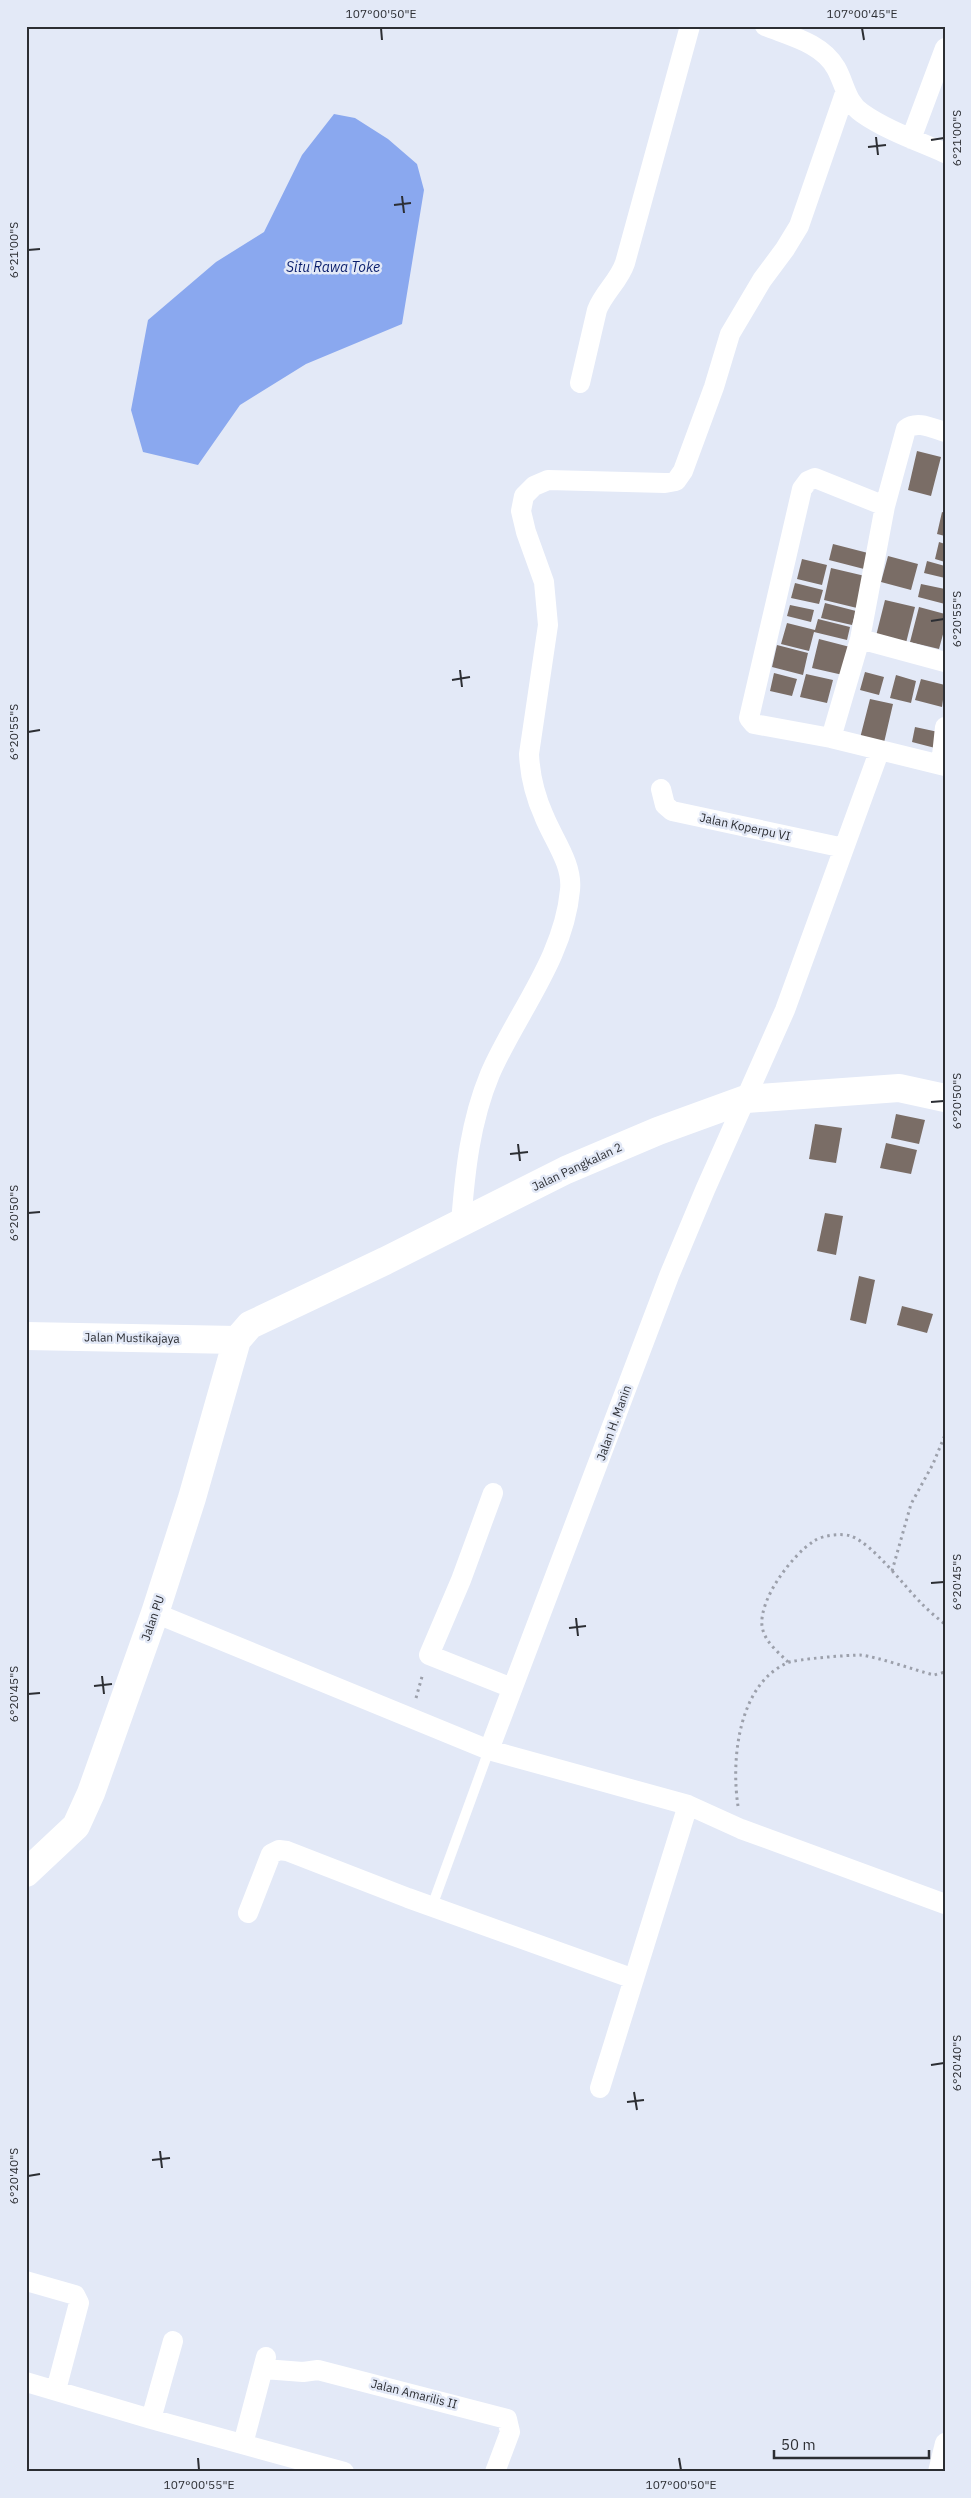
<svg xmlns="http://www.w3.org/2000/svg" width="971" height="2498" font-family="'IBM Plex Sans',sans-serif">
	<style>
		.water { fill: #8aa8ef }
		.building { fill: #7a6d66 }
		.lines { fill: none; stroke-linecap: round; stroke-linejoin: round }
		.path { stroke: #9ca0ab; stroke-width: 3; stroke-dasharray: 2.5 4; stroke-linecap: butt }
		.lane { stroke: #fff; stroke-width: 10 }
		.street { stroke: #fff; stroke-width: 20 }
		.secondary { stroke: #fff; stroke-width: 28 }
		.ticks { fill: none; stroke: #2c2e33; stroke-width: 2 }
		.labels { text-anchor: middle; stroke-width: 5; stroke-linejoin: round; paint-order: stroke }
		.street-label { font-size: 12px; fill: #2c2e33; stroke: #e3e9f7 }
		.water-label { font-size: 14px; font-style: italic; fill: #0a1e6c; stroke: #e3e9f7 }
		.neatline { fill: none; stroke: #2c2e33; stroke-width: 2 }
		.ticks-label { font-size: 12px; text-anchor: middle; fill: #2c2e33 }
	</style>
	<rect width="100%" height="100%" fill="#e3e9f7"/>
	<path class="water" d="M 334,114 L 355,118 L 388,139 L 417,164 L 424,190 L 402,324 L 306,364 L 240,405 L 198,465 L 143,452 L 131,410 L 148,320 L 216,262 L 264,232 L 302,155 Z"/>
	<path class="building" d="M 917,451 L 941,457 L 931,496 L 908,490 Z
		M 942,512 L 945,513 L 945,536 L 937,534 Z
		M 939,542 L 945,544 L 945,562 L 935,559 Z
		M 833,544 L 868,553 L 864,569 L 829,560 Z
		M 888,556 L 918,564 L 911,590 L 881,582 Z
		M 802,559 L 827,565 L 822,585 L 797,579 Z
		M 927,561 L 945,566 L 945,578 L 924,573 Z
		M 831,568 L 865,576 L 857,608 L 824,600 Z
		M 795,583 L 823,590 L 819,604 L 791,598 Z
		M 921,584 L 945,589 L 945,604 L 918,597 Z
		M 885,600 L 915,607 L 905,647 L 875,640 Z
		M 825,603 L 856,611 L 852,625 L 821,618 Z
		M 790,605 L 814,610 L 811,622 L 787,616 Z
		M 919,607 L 945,614 L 945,627 L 939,649 L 910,642 Z
		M 818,619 L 850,627 L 847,640 L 814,632 L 809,651 L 781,644 L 787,623 L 815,630 Z
		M 819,639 L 850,647 L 843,675 L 812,668 Z
		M 777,645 L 808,653 L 803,675 L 772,667 Z
		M 865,672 L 884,677 L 879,695 L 860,690 Z
		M 774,673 L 797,679 L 792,696 L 770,691 Z
		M 806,674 L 833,680 L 827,703 L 800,697 Z
		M 896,675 L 916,681 L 911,703 L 890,698 Z
		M 921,679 L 945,685 L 942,707 L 915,700 Z
		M 870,699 L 893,704 L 883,747 L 859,742 Z
		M 915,727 L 943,733 L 939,749 L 912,742 Z
		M 896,1114 L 925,1120 L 919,1144 L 891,1138 Z
		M 815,1124 L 842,1128 L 836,1163 L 809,1159 Z
		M 886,1143 L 917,1150 L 911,1174 L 880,1168 Z
		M 825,1213 L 843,1216 L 836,1255 L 817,1251 Z
		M 859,1276 L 875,1280 L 866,1324 L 850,1320 Z
		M 902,1306 L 933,1314 L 927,1333 L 897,1325 Z"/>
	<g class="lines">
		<path class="path" d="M 892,1571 L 911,1504 L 933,1464 L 945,1435
			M 788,1662 C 778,1652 764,1641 762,1626 C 759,1599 792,1555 814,1541 C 823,1535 841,1533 851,1536 C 873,1544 905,1587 922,1604 C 929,1611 937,1618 945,1624
			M 416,1698 L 423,1673
			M 738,1806 C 731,1760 738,1685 787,1663 C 795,1659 850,1655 860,1655 C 879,1657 914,1670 934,1675 L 945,1672"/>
		<path class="lane" d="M 435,1898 L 489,1750"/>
		<path class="street" d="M 765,26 C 790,36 822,43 836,68 C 845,84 846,102 862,113 C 886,130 918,141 945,153
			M 911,139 L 945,48
			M 580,383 L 597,310 C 604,292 619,281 625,263 L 690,26
			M 885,506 L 815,478 L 808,481 L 802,489 L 749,718 L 754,724 L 831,738 L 945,766
			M 860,639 L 945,662
			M 831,738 L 860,639 L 885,506 L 906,429 C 917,420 932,428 945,432
			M 941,765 L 945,727
			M 661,789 L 665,805 L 672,811 L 844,848
			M 461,1223 C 465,1172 470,1122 490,1074 C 516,1014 564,958 570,890 C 573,864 553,839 544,816 C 535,796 530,776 529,754 L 548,625 L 544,582 L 526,532 L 521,511 L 524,496 L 534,486 L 548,480 L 665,483 L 676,481 L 683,471 L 714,387 L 730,334 L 762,280 L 785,249 L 799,226 L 845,93
			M 493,1493 L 461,1580 L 429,1655 L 512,1688
			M 155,1613 L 489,1750 L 688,1805 L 741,1829 L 945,1904
			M 489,1750 L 669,1276 L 705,1190 L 785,1010 L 879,752
			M 248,1913 L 271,1854 L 279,1850 L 287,1851 L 408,1898 L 634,1979
			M 600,2088 L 688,1805
			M 26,2281 L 75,2295 L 79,2303 L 56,2390
			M 264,2369 L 303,2372 L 318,2370 L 507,2419 L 510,2432 L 495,2472
			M 26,2382 L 151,2419 L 344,2472
			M 151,2419 L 173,2341
			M 243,2444 L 266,2357
			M 938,2472 L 945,2443"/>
		<path class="secondary" d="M 26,1336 L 237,1340
			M 26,1873 L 76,1826 L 91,1793 L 155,1613 L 192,1498 L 237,1340 L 250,1325 L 385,1261 L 566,1170 L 658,1131 L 746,1099 L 899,1088 L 945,1098"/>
	</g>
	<path class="ticks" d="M 381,28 L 382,40M 862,28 L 864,40M 876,137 L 878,155M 931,140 L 944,138M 868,147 L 886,145M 402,196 L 404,213M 394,205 L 411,203M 28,250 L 40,249M 931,621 L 944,619M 460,670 L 462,687M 452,680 L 470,677M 28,732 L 40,730M 931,1102 L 944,1101M 518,1144 L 520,1161M 510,1154 L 528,1152M 28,1213 L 40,1212M 931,1583 L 944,1582M 576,1618 L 578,1636M 569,1628 L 586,1626M 102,1676 L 104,1694M 94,1686 L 112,1684M 28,1694 L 40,1693M 931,2065 L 944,2063M 634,2092 L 637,2110M 627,2102 L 644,2100M 160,2151 L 162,2168M 152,2160 L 170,2158M 28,2176 L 40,2174M 198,2458 L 199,2470M 679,2458 L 681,2470"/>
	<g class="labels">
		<g class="street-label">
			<text transform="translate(745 827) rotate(12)" y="4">Jalan Koperpu VI</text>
			<text transform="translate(577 1167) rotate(-25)" y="4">Jalan Pangkalan 2</text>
			<text transform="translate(132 1338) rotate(1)" y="4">Jalan Mustikajaya</text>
			<text transform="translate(614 1423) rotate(-70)" y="4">Jalan H. Manin</text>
			<text transform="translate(153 1618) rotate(-71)" y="4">Jalan PU</text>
			<text transform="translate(414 2394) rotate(14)" y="4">Jalan Amarilis II</text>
		</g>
		<g class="water-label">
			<text x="333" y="272">Situ Rawa Toke</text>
		</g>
	</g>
	<rect width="971" height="2498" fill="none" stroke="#e3e9f7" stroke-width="55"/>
	<path d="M774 2450v8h155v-8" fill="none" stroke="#2c2e33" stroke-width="2.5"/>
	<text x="781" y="2450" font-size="15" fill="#2c2e33" stroke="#e3e9f7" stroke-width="4" paint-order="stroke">50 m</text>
	<rect x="28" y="28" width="916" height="2442" class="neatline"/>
	<g class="ticks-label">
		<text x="381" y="18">107°00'50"E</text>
		<text x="862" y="18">107°00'45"E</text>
		<text transform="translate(957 138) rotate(-90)" y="4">6°21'00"S</text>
		<text transform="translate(14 250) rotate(-90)" y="4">6°21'00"S</text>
		<text transform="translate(957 619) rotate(-90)" y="4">6°20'55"S</text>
		<text transform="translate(14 732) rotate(-90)" y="4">6°20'55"S</text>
		<text transform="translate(957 1101) rotate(-90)" y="4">6°20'50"S</text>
		<text transform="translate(14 1213) rotate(-90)" y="4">6°20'50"S</text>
		<text transform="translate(957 1582) rotate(-90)" y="4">6°20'45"S</text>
		<text transform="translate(14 1694) rotate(-90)" y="4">6°20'45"S</text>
		<text transform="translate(957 2063) rotate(-90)" y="4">6°20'40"S</text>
		<text transform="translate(14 2176) rotate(-90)" y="4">6°20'40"S</text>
		<text x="199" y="2489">107°00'55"E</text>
		<text x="681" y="2489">107°00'50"E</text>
	</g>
</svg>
